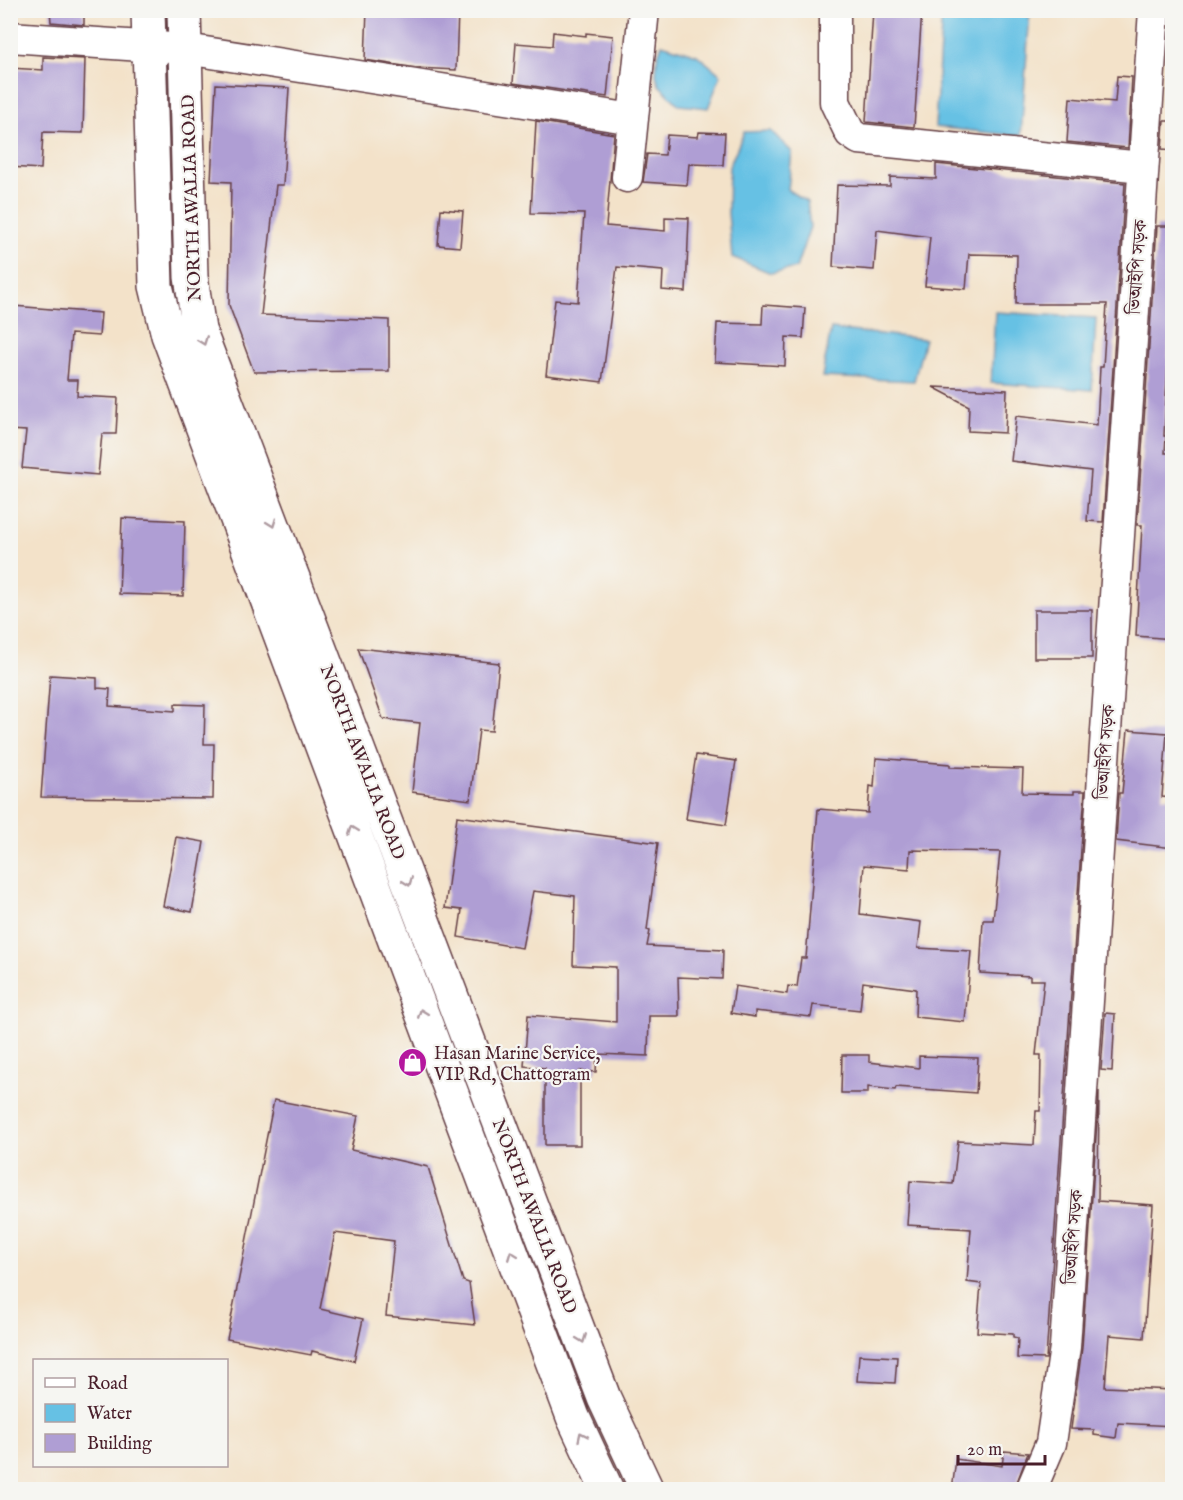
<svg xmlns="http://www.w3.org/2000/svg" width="1183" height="1500" font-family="'IM FELL English','Noto Serif Bengali',serif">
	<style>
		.water { fill: #66c1e4; stroke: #587088; stroke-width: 1.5 }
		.building { fill: #af9ed4 }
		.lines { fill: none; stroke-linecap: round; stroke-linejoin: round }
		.minor-casing { stroke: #633c43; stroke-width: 33 }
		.primary-casing { stroke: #633c43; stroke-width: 36 }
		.minor { stroke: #fff; stroke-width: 30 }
		.primary { stroke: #fff; stroke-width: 33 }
		.oneway { stroke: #ae9aa0 }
		.labels { text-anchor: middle; stroke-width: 4.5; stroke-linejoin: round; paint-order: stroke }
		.street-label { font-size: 18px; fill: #4a1f2b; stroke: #f6f6f2 }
		.poi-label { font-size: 18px; fill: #4a1f2b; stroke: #f6f6f2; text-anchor: start }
	</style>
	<rect width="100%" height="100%" fill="#f6f6f2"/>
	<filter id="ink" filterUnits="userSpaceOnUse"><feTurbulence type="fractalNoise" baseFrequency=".0167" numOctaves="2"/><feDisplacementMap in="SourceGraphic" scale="12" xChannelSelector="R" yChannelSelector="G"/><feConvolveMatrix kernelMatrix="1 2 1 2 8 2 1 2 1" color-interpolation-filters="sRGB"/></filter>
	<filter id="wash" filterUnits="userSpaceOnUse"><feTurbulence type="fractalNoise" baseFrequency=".008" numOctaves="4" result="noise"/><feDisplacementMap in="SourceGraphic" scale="24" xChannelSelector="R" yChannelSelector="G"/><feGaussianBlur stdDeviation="1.35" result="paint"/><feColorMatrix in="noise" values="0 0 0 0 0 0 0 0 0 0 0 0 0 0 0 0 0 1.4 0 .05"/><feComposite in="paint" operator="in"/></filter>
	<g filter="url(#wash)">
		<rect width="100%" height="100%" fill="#f3e2c9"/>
		<path class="water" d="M 942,11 L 1030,11 L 1021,136 L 935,127 Z
			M 662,44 L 697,55 L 721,75 L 708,108 L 679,105 L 659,85 L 656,75 L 657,58 Z
			M 771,131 L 792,152 L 788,190 L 807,202 L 810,227 L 796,268 L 771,273 L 732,257 L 728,213 L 729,167 L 744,132 Z
			M 995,312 L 1096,318 L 1092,390 L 991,383 Z
			M 831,329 L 925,339 L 914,381 L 822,377 Z"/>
		<g id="blocks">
			<path class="building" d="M 50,10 L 84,10 L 84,25 L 51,22 Z
				M 367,10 L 458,10 L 456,70 L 417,68 L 365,60 Z
				M 873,10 L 922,10 L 914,127 L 866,122 Z
				M 553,32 L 586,36 L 586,33 L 613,36 L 607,97 L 513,83 L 516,43 L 552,46 Z
				M 43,57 L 85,59 L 83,133 L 43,132 L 41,169 L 10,167 L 10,68 L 43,70 Z
				M 1117,76 L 1132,77 L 1128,148 L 1067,142 L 1070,98 L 1115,102 Z
				M 216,84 L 289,88 L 283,185 L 276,185 L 261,315 L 389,320 L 389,371 L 254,372 L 229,305 L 231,182 L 211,181 Z
				M 536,121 L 614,134 L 606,226 L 665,231 L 665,217 L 689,218 L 686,292 L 662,290 L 663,271 L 617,267 L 602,382 L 546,375 L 555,300 L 578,302 L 584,214 L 531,213 Z
				M 1164,121 L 1173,121 L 1173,150 L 1162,149 Z
				M 699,132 L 725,133 L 723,165 L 689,164 L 687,185 L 643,182 L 647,154 L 665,155 L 667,135 L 698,137 Z
				M 936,164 L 1125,183 L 1103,522 L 1087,521 L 1091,471 L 1011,461 L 1016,416 L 1097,425 L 1100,367 L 1103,367 L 1107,304 L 1016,304 L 1017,255 L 969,254 L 966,289 L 925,286 L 930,237 L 877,230 L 874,270 L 833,267 L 837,185 L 890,186 L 890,177 L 936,179 Z
				M 441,209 L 463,211 L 460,247 L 438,245 Z
				M 1157,226 L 1173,226 L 1173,343 L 1169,342 L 1164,436 L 1166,436 L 1165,453 L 1173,453 L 1173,639 L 1136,636 L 1142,525 L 1137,525 Z
				M 763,305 L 805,308 L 803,338 L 786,337 L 785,366 L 715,362 L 717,323 L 762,324 Z
				M 13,306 L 101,313 L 99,336 L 71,334 L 67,380 L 78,380 L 77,396 L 118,398 L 116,434 L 102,434 L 98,475 L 22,468 L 26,431 L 10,430 L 10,338 Z
				M 933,387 L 1007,390 L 1005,433 L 968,431 L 969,406 Z
				M 122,518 L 185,521 L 183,596 L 119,594 Z
				M 1034,610 L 1092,610 L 1092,658 L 1034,658 Z
				M 358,648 L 499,663 L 492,731 L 479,730 L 470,800 L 412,792 L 420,723 L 383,719 Z
				M 50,675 L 97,678 L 97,688 L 110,689 L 109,706 L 175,711 L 175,704 L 205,705 L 204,744 L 214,744 L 213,799 L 41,797 Z
				M 1128,730 L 1167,733 L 1162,797 L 1173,798 L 1173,848 L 1116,841 L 1119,793 L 1122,793 Z
				M 696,755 L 736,761 L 726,825 L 686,819 Z
				M 876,758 L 950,764 L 950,767 L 1023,769 L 1022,793 L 1074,794 L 1074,791 L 1085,791 L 1046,1359 L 1017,1358 L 1018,1338 L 1013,1337 L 1013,1334 L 977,1332 L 981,1284 L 967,1282 L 971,1229 L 907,1225 L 910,1181 L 953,1184 L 958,1141 L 1034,1145 L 1036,1111 L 1040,1111 L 1041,1055 L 1036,1055 L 1044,980 L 1030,980 L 1030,976 L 980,973 L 983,920 L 993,920 L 1000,852 L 910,850 L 909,869 L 864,865 L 860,914 L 921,922 L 918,948 L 971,951 L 965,1022 L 915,1017 L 916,989 L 863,982 L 860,1010 L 813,1005 L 811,1017 L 755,1011 L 755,1017 L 731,1013 L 735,986 L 787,994 L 788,986 L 797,987 L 801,958 L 806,958 L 818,809 L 868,813 L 870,786 L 874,787 Z
				M 457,816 L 658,843 L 647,930 L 650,931 L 647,946 L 723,950 L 722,979 L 678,977 L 679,1016 L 649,1016 L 648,1056 L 597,1054 L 596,1072 L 580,1071 L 580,1145 L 545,1145 L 545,1068 L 524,1066 L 528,1015 L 616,1022 L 616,967 L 573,965 L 575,896 L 533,891 L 522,948 L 458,937 L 462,910 L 445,908 Z
				M 176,837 L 204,842 L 192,912 L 163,906 Z
				M 1105,1013 L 1115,1014 L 1112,1071 L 1101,1070 Z
				M 842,1055 L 869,1055 L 869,1062 L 919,1068 L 919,1056 L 978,1058 L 976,1093 L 896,1087 L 895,1090 L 868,1087 L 868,1093 L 841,1093 Z
				M 1099,1091 L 1098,1201 L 1153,1205 L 1144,1338 L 1109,1335 L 1105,1387 L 1173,1390 L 1173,1426 L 1118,1423 L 1116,1438 L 1094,1435 L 1094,1430 L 1071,1429 L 1082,1348 Z
				M 274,1100 L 358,1116 L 351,1150 L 428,1167 L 463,1281 L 469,1283 L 475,1325 L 386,1316 L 394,1241 L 335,1233 L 320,1309 L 363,1319 L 354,1361 L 312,1351 L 311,1355 L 227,1339 Z
				M 859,1355 L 897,1357 L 895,1383 L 857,1381 Z
				M 1004,1451 L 1028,1453 L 1014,1490 L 978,1486 L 977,1490 L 952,1490 L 956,1459 L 1002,1466 Z"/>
		</g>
	</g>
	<g filter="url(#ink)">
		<use href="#blocks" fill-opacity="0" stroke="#633c43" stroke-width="1.5"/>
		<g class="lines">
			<defs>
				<path id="minor" d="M 835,10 L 835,102 L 850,133 L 859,139 L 1143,167
					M 10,37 L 186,49 L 633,119
					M 627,177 L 644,10
					M 1031,1490 L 1051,1443 L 1065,1347 L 1154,10"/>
				<path id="primary" d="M 148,10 L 156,286 L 168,335 L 573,1417 L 607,1490
					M 184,10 L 191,277 L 199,330 L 604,1398 L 647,1490"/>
			</defs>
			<use href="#minor" class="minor-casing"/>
			<use href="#primary" class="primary-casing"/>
			<use href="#minor" class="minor"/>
			<use href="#primary" class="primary"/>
		</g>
		<defs><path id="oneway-chevron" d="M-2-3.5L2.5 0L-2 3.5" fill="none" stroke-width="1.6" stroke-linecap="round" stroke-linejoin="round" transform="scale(1.5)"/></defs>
		<g class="oneway">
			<use href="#oneway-chevron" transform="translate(203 341) rotate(69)"/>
			<use href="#oneway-chevron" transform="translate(272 523) rotate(69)"/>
			<use href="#oneway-chevron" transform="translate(353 830) rotate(-111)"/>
			<use href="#oneway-chevron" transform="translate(408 882) rotate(69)"/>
			<use href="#oneway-chevron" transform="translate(422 1013) rotate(-111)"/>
			<use href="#oneway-chevron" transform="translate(512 1255) rotate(-111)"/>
			<use href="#oneway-chevron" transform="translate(582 1339) rotate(69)"/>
			<use href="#oneway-chevron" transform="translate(582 1436) rotate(-115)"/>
		</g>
	</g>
	<defs>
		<symbol id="shop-disc" viewBox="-11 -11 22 22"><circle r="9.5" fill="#b5179e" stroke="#f6f6f2"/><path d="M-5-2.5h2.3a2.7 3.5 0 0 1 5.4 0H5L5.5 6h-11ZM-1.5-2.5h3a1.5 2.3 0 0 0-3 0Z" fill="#fff"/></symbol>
	</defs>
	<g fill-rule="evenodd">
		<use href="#shop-disc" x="396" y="1046" width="33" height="33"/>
	</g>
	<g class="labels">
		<g class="street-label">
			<text transform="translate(191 198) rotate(-92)" y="6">NORTH AWALIA ROAD</text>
			<text transform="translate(1137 267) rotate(-86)" y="6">ভিআইপি সড়ক</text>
			<text transform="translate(1105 752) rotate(-86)" y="6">ভিআইপি সড়ক</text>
			<text transform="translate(363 762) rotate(69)" y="6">NORTH AWALIA ROAD</text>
			<text transform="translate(535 1216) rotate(69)" y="6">NORTH AWALIA ROAD</text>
			<text transform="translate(1073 1237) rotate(-86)" y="6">ভিআইপি সড়ক</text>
		</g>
		<g class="poi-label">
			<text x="434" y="1059">Hasan Marine Service,<tspan x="434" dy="21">VIP Rd, Chattogram</tspan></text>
		</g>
	</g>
	<rect width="1183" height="1500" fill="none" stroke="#f6f6f2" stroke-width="36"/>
	<rect x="33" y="1359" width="195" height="108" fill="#f6f6f2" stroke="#b1a0a2" stroke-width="1.5"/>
	<rect x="45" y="1378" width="30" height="9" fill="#ffffff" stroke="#b1a0a2" stroke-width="1.5"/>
	<text x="87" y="1389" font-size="18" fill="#4a1f2b">Road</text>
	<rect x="45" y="1404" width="30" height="18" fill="#66c1e4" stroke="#b1a0a2" stroke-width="1.5"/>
	<text x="87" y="1419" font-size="18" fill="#4a1f2b">Water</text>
	<rect x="45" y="1434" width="30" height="18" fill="#af9ed4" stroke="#b1a0a2" stroke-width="1.5"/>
	<text x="87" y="1449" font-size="18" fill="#4a1f2b">Building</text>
	<path d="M958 1455v9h87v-9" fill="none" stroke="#4a1f2b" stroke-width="3"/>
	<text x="967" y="1455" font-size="18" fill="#4a1f2b" stroke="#f6f6f2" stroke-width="4.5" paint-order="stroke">20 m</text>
</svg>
